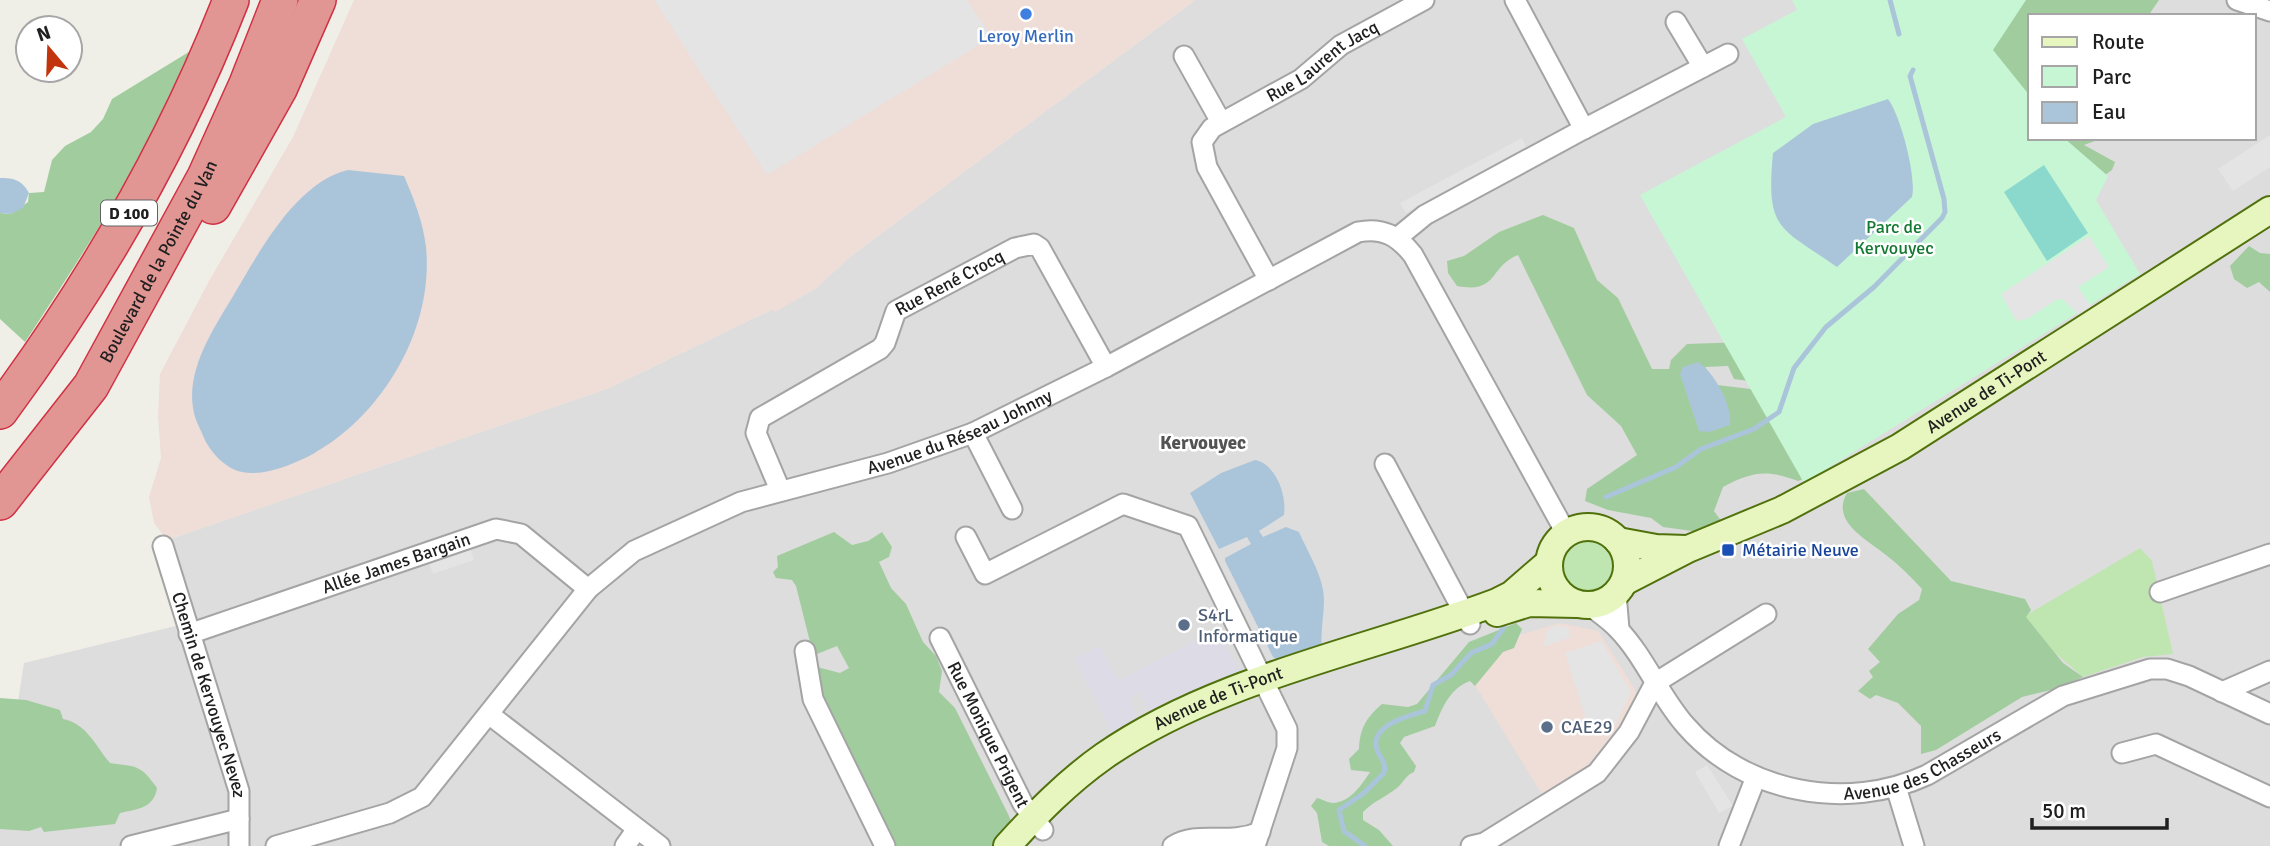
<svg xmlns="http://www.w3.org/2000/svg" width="2270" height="846" font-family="Signika,sans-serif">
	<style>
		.residential { fill: #dedddd; fill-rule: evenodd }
		.commercial { fill: #efddd7 }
		.grass { fill: #bfe6b0 }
		.forest { fill: #a1cc9e }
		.park { fill: #c7f6d5 }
		.pitch { fill: #8ad9cc }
		.parking { fill: #e4e4e4 }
		.plaza { fill: #dddbe5 }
		.water { fill: #aac5da }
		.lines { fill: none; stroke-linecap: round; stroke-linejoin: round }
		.stream { stroke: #aac5da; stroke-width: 5 }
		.street-casing { stroke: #a4a4a4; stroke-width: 23 }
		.secondary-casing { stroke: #50710c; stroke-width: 30 }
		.highway-casing { stroke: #d03145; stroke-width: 38 }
		.street { stroke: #fff; stroke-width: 19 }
		.secondary { stroke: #e7f6be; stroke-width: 26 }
		.highway { stroke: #e29693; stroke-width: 35 }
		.shop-dot { fill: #3f7fe0; stroke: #fff; stroke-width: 2.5 }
		.transit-dot { fill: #1a4fb4; stroke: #fff; stroke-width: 2.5 }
		.service-dot { fill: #5c6f8a; stroke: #fff; stroke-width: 2.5 }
		.labels { text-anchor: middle; stroke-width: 5; stroke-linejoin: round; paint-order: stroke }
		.shield { fill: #fff; stroke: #636363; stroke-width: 2 }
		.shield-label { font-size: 16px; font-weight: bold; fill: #202020 }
		.shop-label { font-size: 18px; fill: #366cbe; stroke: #fff }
		.street-label { font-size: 18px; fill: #202020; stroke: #fff }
		.park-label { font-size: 18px; fill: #137831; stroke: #fff }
		.transit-label { font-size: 18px; fill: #164399; stroke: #fff; text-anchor: start }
		.service-label { font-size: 18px; fill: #4e5e75; stroke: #fff; text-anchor: start }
		.neighbourhood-label { font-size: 19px; font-weight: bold; fill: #535353; stroke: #fff }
	</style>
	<rect width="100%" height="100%" fill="#f0efe7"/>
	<path class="residential" d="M 1195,0 L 2270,0 L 2270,846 L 0,846 L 0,815 L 24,663 L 192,622 L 167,540 L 609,388 L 773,309 L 775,311 L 815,289 L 851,256 ZM 2030,16 L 2254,16 L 2254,138 L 2030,138 Z"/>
	<path class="commercial" d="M 354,0 L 1195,0 L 851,256 L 815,289 L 775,312 L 773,309 L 609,388 L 167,540 L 154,523 L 149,497 L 161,458 L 158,416 L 160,374 L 209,281 L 293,137 Z
		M 1560,623 L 1598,631 L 1636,691 L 1635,703 L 1615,734 L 1579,774 L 1543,796 L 1467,672 L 1509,638 Z"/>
	<path class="grass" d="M1560 566a27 27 0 1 1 54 0a27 27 0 1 1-54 0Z
		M 2140,548 L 2152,561 L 2173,654 L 2143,657 L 2083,677 L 2052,650 L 2025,616 Z"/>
	<path class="forest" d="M 1963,0 L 2159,0 L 2148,16 L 2030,16 L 2030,138 L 2103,138 L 2084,145 L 2115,162 L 2112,170 L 2102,177 L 2039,163 Z
		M 192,50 C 149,154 86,249 25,342 L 0,319 L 0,213 L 11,214 L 28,202 L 29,193 L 44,192 L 52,160 L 65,146 L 91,132 L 103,119 L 112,99 Z
		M 1543,215 L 1574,228 L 1597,280 L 1618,298 L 1652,369 L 1669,369 L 1671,360 L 1687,344 L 1744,342 L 1763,383 L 1734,379 L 1728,366 L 1705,367 L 1717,385 L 1759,390 L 1809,477 L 1798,481 C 1766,469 1752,472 1723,487 L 1714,511 L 1722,522 L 1699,532 L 1663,527 L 1651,518 L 1608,510 L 1585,501 L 1587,489 L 1637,455 L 1621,426 L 1587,395 L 1518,255 C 1488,267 1499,294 1457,286 L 1448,273 L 1447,261 L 1464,256 L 1499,232 Z
		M 2249,246 L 2260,253 L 2270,254 L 2270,292 L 2259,282 L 2247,288 L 2234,279 L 2230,266 Z
		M 1864,489 L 1951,581 L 2025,599 L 2031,610 L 2026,617 L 2063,663 L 2083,677 L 2055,689 L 2022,697 L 1936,750 L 1921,754 L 1921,726 L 1898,703 L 1876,695 L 1870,699 L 1858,691 L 1873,677 L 1869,671 L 1880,662 L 1868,649 L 1898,614 L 1919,600 L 1922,589 C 1911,577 1899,565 1886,555 C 1868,540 1830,522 1847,493 Z
		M 834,532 L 852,545 L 868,541 L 882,532 L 892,547 L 889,557 L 879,562 L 891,588 L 906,604 L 923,642 L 936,656 L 942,671 L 939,692 L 955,708 L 1009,816 L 1012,824 L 1001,846 L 889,846 L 824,702 L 817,667 L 840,673 L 849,668 L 837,646 L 817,654 L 812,650 L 796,586 L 792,580 L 776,578 L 773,572 L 778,567 L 777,556 Z
		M 1516,623 L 1522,629 L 1514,648 L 1503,652 L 1475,686 L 1470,681 C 1450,688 1442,708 1435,726 L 1404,737 L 1400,743 L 1416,766 L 1414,772 C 1405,776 1404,782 1397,788 C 1386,797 1375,800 1363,812 L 1363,820 L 1379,830 L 1393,846 L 1329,846 L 1322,842 L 1317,813 L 1311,806 L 1317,798 C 1322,799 1328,803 1333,803 C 1350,802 1361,786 1370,772 L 1351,770 L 1349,759 L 1359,749 C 1360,728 1366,718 1382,704 L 1408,707 L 1417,704 L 1469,642 Z
		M 0,698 L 26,700 L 60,710 L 63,719 C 87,724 95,745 110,763 C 137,767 140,764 157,788 C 154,808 138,809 120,813 L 115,824 L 44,832 L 41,827 L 29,831 L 0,829 Z"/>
	<path class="park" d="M 1792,0 L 2026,0 L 1993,50 L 2030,96 L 2030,138 L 2064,138 L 2108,176 L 2096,200 L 2140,274 L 1804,483 L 1640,195 L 1786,117 L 1742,39 L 1797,10 Z"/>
	<path class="pitch" d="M 2044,165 L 2088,233 L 2047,261 L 2004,192 Z"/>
	<path class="parking" d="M 654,0 L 967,0 L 992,37 L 767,175 Z
		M 2270,135 L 2270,167 L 2233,191 L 2218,169 Z
		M 1522,138 L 1527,149 L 1406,213 L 1400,203 Z
		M 2089,236 L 2109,267 L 2078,287 L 2092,308 L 2080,316 L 2062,299 L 2056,300 L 2027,319 L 2016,321 L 2001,294 Z
		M 469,546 L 474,560 L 433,574 L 428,560 Z
		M 1554,626 L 1568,627 L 1571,637 L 1543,647 L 1547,631 Z
		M 1601,641 L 1631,692 L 1616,724 L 1591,736 L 1565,653 Z
		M 1707,765 L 1733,806 L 1719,813 L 1695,772 Z"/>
	<path class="plaza" d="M 1218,629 L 1241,674 L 1151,714 L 1139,693 L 1129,699 L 1139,720 L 1112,734 L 1074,659 L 1100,646 L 1119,680 Z"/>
	<path class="water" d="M 1888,99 C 1900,114 1917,177 1912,197 L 1837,267 C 1778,226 1766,230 1773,153 L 1813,124 Z
		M 348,170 L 404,176 C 414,199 423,222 426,247 C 434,329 383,415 313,454 C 294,464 263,477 242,472 C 226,469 210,452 204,438 C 201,430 196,422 194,413 C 184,370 215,327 236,291 C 261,249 297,182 348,170 Z
		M 0,178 C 14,178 22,180 29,193 L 23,208 L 11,214 L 0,213 Z
		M 1698,362 C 1714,372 1733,406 1730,425 L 1709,432 L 1699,431 L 1680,374 L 1683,367 Z
		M 1255,460 C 1276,464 1287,495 1284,515 L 1259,531 L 1263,537 L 1286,527 L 1299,532 C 1308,553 1324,577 1324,600 C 1324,617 1320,632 1322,650 L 1281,662 L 1273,657 L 1225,561 L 1225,558 L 1251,544 L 1247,537 L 1219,549 L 1190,493 L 1221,473 Z"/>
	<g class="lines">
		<path class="stream" d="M 1890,0 L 1899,34
			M 1606,497 L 1676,467 L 1701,449 L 1754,429 L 1779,412 L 1794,368 L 1826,327 L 1874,287 L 1942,218 L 1945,212 L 1944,199 L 1910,76 L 1913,70
			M 1365,846 L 1344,831 L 1339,810 L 1364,793 L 1384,773 C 1387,760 1378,757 1376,746 C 1373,724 1411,715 1425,711 L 1433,685 L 1451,675 L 1471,653 L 1492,644 L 1504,627"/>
		<defs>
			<g id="street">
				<path d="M 2237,0 L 2270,11"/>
				<path d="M 1676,22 L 1703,67"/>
				<path d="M 1184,56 L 1221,122"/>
				<path d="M 1584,129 L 1728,54"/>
				<path d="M 1397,238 L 1425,215 L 1584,129 L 1515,0"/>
				<path id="s1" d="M 1269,280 L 1207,167 L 1202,142 L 1212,128 L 1301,79 L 1341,45 L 1424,0"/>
				<path d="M 973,433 L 1012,509"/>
				<path d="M 1385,464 L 1470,624"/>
				<path id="s2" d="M 780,490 L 756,433 L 760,418 L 880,349 L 885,343 L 896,311 L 1015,248 L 1034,244 L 1040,248 L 1106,367"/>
				<path d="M 966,537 L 985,574 L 1123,504 L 1188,526 L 1287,729 L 1287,748 L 1255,846"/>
				<path id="s3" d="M 163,546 L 239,791 L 239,846"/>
				<path d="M 2160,592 L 2270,554"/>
				<path d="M 1616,593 L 1619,629"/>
				<path id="s4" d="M 1589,605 C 1599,613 1610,620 1618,629 C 1645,657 1660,697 1686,726 C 1744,793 1847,812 1927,775 L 2063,696 L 2150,669 L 2167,669 L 2189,676 L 2270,714"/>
				<path id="s5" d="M 189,634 L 496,529 L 521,534 L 588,589"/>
				<path id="s6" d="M 940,638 L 1023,804 L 1043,830"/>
				<path d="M 805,651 L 813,699 L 885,846"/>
				<path d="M 2222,692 L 2270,671"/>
				<path d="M 490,715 L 660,846"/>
				<path d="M 2122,753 L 2156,744 L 2270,797"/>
				<path d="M 1896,787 L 1914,846"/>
				<path d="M 131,846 L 239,819"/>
				<path id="s7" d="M 276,846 L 390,813 L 422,797 L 588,589 L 634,551 L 741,502 L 888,463 L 973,433 L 1106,367 L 1358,232 C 1383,227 1398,236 1413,255 L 1566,533"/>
				<path d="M 625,846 L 637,829"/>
				<path d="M 1173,846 C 1199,830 1227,846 1260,832"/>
				<path d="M 1471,846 L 1484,843 L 1597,773 L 1629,732 L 1655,683 L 1766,614"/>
				<path d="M 1729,846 L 1756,777"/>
			</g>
			<g id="secondary">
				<circle cx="1588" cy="566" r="39"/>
				<path d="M 1618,541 L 1656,548 L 1686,549"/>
				<path id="s8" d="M 1624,582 L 1688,549 L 1782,510 L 1900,447 L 2270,210"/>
				<path d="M 1497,613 L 1529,603 L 1577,604"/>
				<path id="s9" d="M 1007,846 C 1037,813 1067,782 1104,756 C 1216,678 1370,650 1497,602 L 1511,595 L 1548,563"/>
			</g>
			<g id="highway">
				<path d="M 213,206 L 279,89 L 318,0"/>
				<path d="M 0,411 C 93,285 174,146 231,0"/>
				<path id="s10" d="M 0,502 L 91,386 L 205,177 L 247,84 L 280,0"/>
			</g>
		</defs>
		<use href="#street" class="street-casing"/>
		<use href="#secondary" class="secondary-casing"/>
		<use href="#highway" class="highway-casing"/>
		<use href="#street" class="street"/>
		<use href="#secondary" class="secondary"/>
		<use href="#highway" class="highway"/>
	</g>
	<circle class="shop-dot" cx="1026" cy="14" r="7"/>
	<rect class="transit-dot" x="1721" y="543" width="14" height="14" rx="3.5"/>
	<g class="service-dot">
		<circle cx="1184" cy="625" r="7"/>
		<circle cx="1547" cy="727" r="7"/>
	</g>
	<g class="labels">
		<rect class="shield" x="101" y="200.5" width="56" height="25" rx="5"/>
		<g class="shield-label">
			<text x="129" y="219">D 100</text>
		</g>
		<g class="shop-label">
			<text x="1026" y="42">Leroy Merlin</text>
		</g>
		<g class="street-label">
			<text dy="6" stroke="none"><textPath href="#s1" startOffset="301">Rue Laurent Jacq</textPath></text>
			<text dy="6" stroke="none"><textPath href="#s10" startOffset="289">Boulevard de la Pointe du Van</textPath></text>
			<text dy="6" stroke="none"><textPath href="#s2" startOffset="318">Rue René Crocq</textPath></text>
			<text dy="6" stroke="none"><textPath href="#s8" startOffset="410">Avenue de Ti-Pont</textPath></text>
			<text dy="6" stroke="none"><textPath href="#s7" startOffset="828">Avenue du Réseau Johnny</textPath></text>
			<text dy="6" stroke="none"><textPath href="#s5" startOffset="219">Allée James Bargain</textPath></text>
			<text dy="6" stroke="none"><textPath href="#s3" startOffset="156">Chemin de Kervouyec Nevez</textPath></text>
			<text dy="6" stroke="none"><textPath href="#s9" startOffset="261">Avenue de Ti-Pont</textPath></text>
			<text dy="6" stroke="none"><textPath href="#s6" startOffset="108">Rue Monique Prigent</textPath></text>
			<text dy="6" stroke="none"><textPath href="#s4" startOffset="418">Avenue des Chasseurs</textPath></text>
		</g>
		<g class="park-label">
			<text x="1894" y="233">Parc de<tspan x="1894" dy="21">Kervouyec</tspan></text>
		</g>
		<g class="transit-label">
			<text x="1742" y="556">Métairie Neuve</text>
		</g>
		<g class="service-label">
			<text x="1198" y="621">S4rL<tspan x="1198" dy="21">Informatique</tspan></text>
			<text x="1561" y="733">CAE29</text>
		</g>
		<g class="neighbourhood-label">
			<text x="1203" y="449">Kervouyec</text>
		</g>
	</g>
	<rect x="2028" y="14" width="228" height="126" fill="#ffffff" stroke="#a6a6a6" stroke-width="2"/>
	<rect x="2042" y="37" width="35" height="10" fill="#e7f6be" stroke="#a6a6a6" stroke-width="2"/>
	<text x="2092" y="49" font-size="21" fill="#202020">Route</text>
	<rect x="2042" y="66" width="35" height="21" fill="#c7f6d5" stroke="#a6a6a6" stroke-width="2"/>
	<text x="2092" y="84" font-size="21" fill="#202020">Parc</text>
	<rect x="2042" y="102" width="35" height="21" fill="#aac5da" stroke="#a6a6a6" stroke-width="2"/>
	<text x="2092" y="119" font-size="21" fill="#202020">Eau</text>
	<g transform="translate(49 49) rotate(341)"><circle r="33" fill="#ffffff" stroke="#a6a6a6" stroke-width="2"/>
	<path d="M0-5L12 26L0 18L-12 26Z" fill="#c2340d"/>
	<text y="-10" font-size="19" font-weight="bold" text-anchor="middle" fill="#202020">N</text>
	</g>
	<path d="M2032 818v10h135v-10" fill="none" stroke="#202020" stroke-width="3.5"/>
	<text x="2042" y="818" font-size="21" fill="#202020" stroke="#ffffff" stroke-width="5" paint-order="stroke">50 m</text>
</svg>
